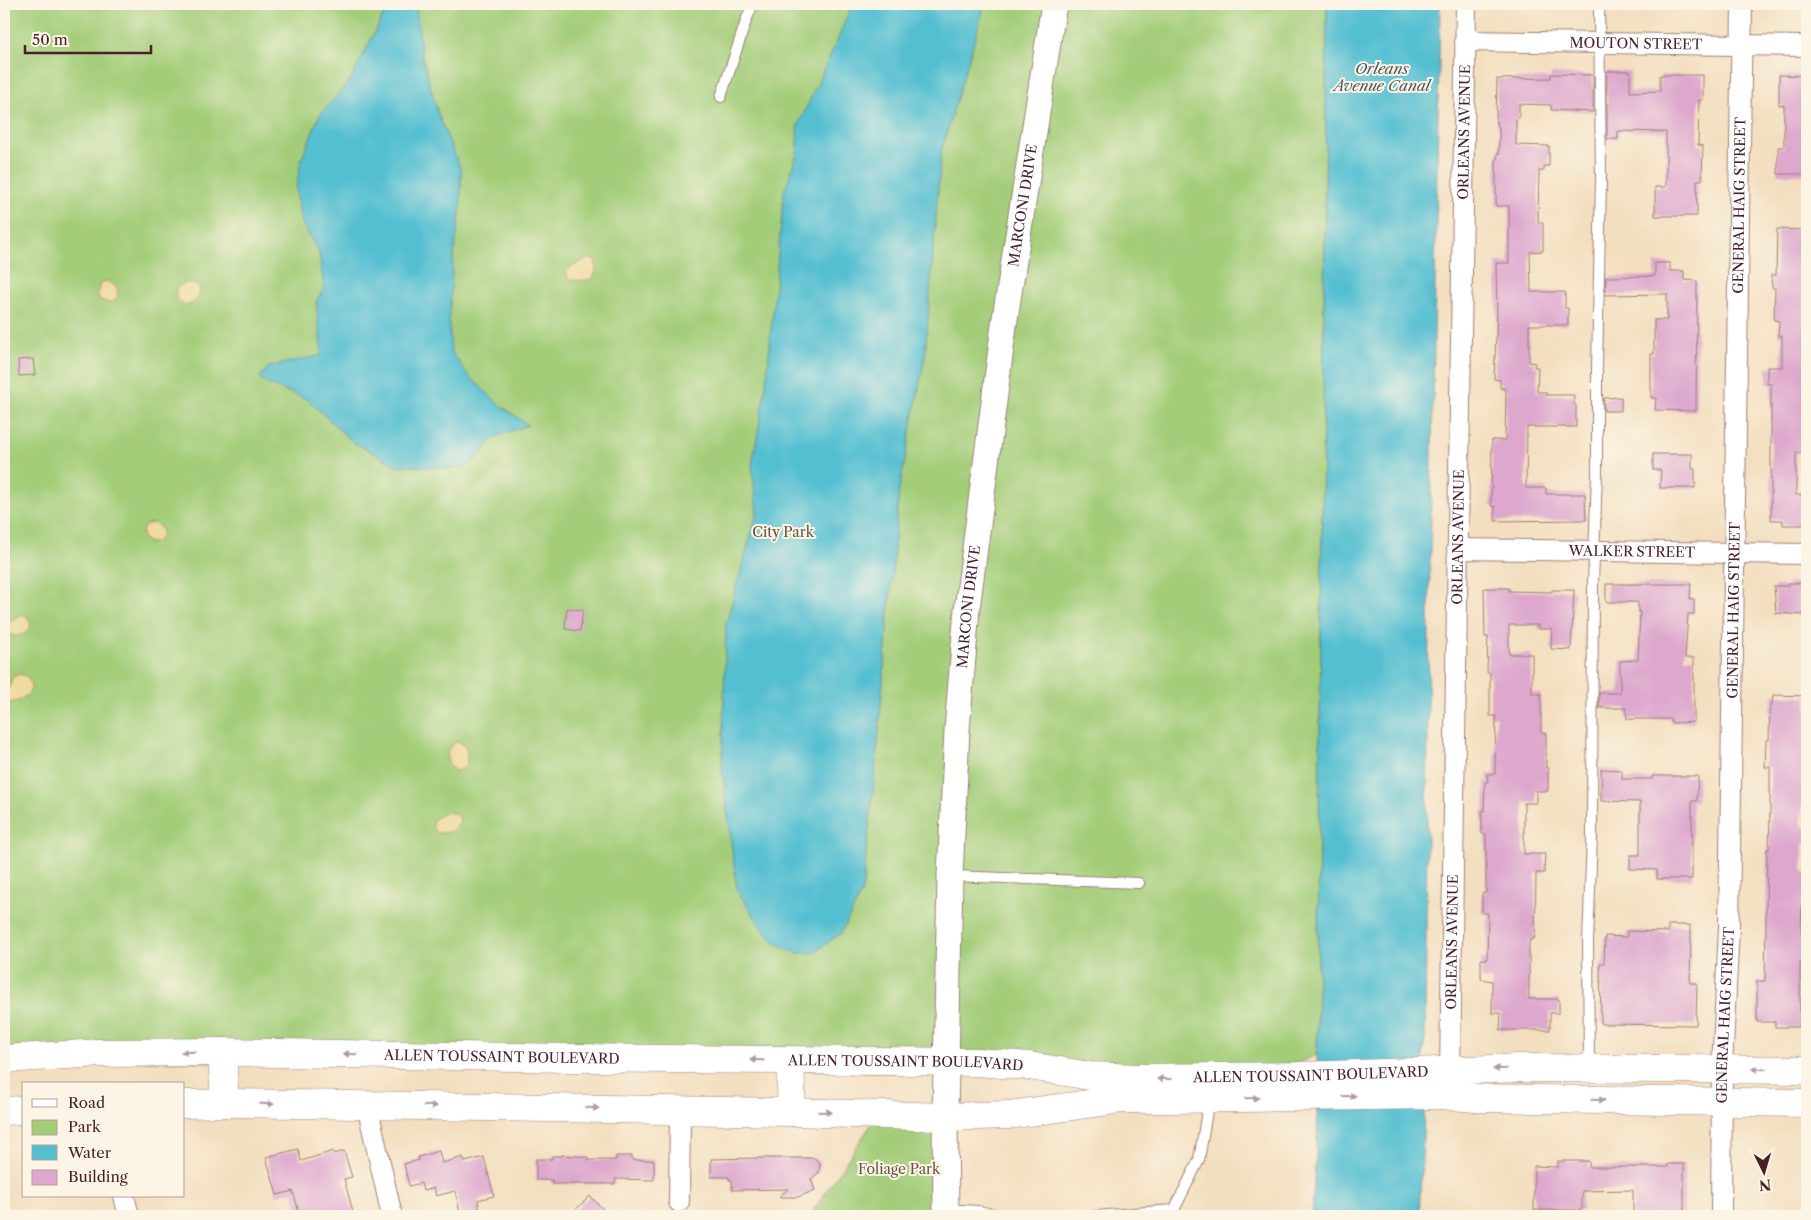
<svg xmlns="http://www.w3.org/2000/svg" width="1811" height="1220" font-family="'Libre Caslon Text',serif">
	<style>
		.green { fill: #a3cd79; stroke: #767652 }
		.sand { fill: #eeda9e; stroke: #9c7c64 }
		.water { fill: #55bfd2; stroke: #506f7e }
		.building { fill: #dda7ce }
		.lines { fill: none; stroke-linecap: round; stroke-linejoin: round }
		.service-casing { stroke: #9e7f76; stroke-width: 12 }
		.minor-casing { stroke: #9e7f76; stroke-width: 22 }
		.tertiary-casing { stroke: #9e7f76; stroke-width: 27 }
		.secondary-casing { stroke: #9e7f76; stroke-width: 29 }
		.service { stroke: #fff; stroke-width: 10 }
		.minor { stroke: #fff; stroke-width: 20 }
		.tertiary { stroke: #fff; stroke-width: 25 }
		.secondary { stroke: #fff; stroke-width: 28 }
		.oneway { fill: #ae9aa0 }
		.labels { text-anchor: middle; stroke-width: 4; stroke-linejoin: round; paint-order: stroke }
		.street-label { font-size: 14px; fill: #4a1f2b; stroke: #fcf5e5 }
		.park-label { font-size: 14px; fill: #655342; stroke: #fcf5e5 }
		.water-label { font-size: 15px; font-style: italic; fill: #4e5765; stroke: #fcf5e5 }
	</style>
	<rect width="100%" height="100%" fill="#fcf5e5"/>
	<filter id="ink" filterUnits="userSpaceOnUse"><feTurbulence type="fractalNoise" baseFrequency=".02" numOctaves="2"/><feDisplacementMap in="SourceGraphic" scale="10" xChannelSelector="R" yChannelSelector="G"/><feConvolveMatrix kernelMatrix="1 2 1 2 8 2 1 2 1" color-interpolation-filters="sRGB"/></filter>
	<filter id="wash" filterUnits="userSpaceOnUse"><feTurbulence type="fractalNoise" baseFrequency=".0096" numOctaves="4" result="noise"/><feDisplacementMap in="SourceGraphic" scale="20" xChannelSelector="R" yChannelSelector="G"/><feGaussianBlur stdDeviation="1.12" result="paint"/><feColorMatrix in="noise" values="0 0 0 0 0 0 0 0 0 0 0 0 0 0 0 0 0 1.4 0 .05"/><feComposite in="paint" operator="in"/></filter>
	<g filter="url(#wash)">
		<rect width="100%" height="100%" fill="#f3dfc0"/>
		<path class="green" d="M 4,4 L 1327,4 L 1317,1055 L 1261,1077 L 4,1059 Z
			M 879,1113 L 945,1117 L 946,1216 L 810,1216 Z"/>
		<path class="sand" d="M 587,259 L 593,259 L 596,263 C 598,285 583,280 569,280 L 566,272 L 569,268 Z
			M 107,281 L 117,287 C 119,295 118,301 109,303 L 99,299 L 97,293 L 101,282 Z
			M 185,283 L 192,283 L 200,288 C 202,309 172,312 176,288 Z
			M142 533a10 10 0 1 1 20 0a10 10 0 1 1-20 0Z
			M 20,615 L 27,616 C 36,626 26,637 14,636 L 9,633 L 8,627 L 10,622 Z
			M 21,674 C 29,676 31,681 31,690 C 25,699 16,703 5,703 L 4,692 C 5,691 8,689 9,687 C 14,679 7,678 21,674 Z
			M 459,742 L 465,745 C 468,757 470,770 455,771 C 445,764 445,752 453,743 Z
			M 448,812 C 474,817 451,838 435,832 L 432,826 L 433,820 L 440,815 Z"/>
		<path class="water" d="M 389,4 L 414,4 L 416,7 L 422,56 L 438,114 L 461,170 L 461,206 L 453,263 L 449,318 L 451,351 L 467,374 L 500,405 L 528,425 L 495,437 L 474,461 L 461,469 L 396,465 L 353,442 L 307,399 L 269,385 L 259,378 L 269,367 L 322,355 L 316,302 L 324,288 L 319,253 L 301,221 L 296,189 L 301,161 L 319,116 L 351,79 Z
			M 852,4 L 985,4 L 941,152 L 925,357 L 899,491 L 877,754 L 862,892 L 841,933 L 814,953 L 797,953 L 776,944 L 760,925 L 737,890 L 722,768 L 726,624 L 757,513 L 752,466 L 766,385 L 784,192 L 798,151 L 797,128 L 838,39 Z
			M 1327,4 L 1440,4 L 1429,618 L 1425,1039 L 1423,1053 L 1424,1116 L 1419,1216 L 1312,1216 L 1318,1117 L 1317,1055 Z"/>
		<g id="blocks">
			<path class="building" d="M 1607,71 L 1630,71 L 1630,92 L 1660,91 L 1660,75 L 1703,75 L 1703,100 L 1699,100 L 1698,145 L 1703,146 L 1702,180 L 1697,180 L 1697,216 L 1655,216 L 1655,187 L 1666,187 L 1666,132 L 1618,131 L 1618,139 L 1607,139 Z
				M 1551,74 L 1593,75 L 1593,112 L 1551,110 L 1551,105 L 1519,104 L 1519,118 L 1516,118 L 1516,145 L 1549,146 L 1549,166 L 1544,166 L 1544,171 L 1539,171 L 1538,223 L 1543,223 L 1543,251 L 1530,252 L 1531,292 L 1565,292 L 1565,308 L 1568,308 L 1568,325 L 1529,325 L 1529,362 L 1535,363 L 1534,367 L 1538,367 L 1537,392 L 1546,392 L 1546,395 L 1574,395 L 1574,405 L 1576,405 L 1576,427 L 1527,427 L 1526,488 L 1546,488 L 1546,494 L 1585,494 L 1586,520 L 1495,521 L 1495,506 L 1491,506 L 1492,440 L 1505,440 L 1506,389 L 1500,388 L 1500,380 L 1494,379 L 1497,314 L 1496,263 L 1509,263 L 1509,206 L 1496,206 L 1496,160 L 1497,160 L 1497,154 L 1499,154 L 1499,130 L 1497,122 L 1496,122 L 1497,79 L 1551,78 Z
				M 1779,75 L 1807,76 L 1807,174 L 1778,174 L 1778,147 L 1784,147 L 1784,105 L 1779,105 Z
				M 1777,229 L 1807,230 L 1807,453 L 1796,453 L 1796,495 L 1807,495 L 1807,525 L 1783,525 L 1783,520 L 1771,520 L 1771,384 L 1767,384 L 1767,367 L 1782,367 L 1782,336 L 1778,336 L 1779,321 L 1774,320 L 1775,288 L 1772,288 L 1771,275 L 1776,275 Z
				M 1655,263 L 1670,263 L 1670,271 L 1684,271 L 1684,280 L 1697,281 L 1696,411 L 1655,410 L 1656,398 L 1651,398 L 1651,354 L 1654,354 L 1654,320 L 1667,320 L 1667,294 L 1605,295 L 1606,277 L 1655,276 Z
				M 33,359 L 35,375 L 19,376 L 18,360 Z
				M 1621,397 L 1621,411 L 1604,411 L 1604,398 Z
				M 1653,454 L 1692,454 L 1692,469 L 1695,469 L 1695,488 L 1660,488 L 1661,470 L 1653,470 Z
				M 1788,583 L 1807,583 L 1807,613 L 1803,613 L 1803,615 L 1776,613 L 1774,586 L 1788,586 Z
				M 1606,584 L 1691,584 L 1690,599 L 1694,599 L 1694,614 L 1688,614 L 1685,658 L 1694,658 L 1694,722 L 1671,723 L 1671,719 L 1627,719 L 1626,708 L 1599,708 L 1599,693 L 1620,693 L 1620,661 L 1638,660 L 1640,612 L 1638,612 L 1638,602 L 1606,602 Z
				M 1484,588 L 1509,588 L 1509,591 L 1552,592 L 1552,590 L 1574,590 L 1571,650 L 1551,649 L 1552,629 L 1538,629 L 1538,625 L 1509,625 L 1509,654 L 1532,654 L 1532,693 L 1541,694 L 1541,733 L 1546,733 L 1546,768 L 1548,768 L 1548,791 L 1536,791 L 1536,803 L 1524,803 L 1524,854 L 1545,854 L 1544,873 L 1536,873 L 1535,938 L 1533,938 L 1533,940 L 1529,940 L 1529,999 L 1559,999 L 1559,1013 L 1550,1013 L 1550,1030 L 1500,1030 L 1501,1013 L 1492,1013 L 1492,981 L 1481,979 L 1481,959 L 1487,959 L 1488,913 L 1482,913 L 1482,893 L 1486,893 L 1486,834 L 1482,834 L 1482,811 L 1484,811 L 1485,782 L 1488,782 L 1487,774 L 1495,774 L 1496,716 L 1490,716 L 1490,673 L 1487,673 L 1488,637 L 1485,637 Z
				M 567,608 L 583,610 L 580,631 L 565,629 Z
				M 1773,695 L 1807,696 L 1807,804 L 1802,804 L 1801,823 L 1807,829 L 1807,844 L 1803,844 L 1803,872 L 1807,872 L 1807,901 L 1802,900 L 1801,933 L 1807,934 L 1807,963 L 1800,963 L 1800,1027 L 1775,1027 L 1775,1022 L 1757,1022 L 1757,981 L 1765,981 L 1767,849 L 1769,850 L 1770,811 L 1770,767 L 1765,767 L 1766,740 L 1769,740 L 1770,705 L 1772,705 Z
				M 1601,769 L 1622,770 L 1622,779 L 1652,779 L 1652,776 L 1698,776 L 1697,801 L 1692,801 L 1692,879 L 1657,879 L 1657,870 L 1630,869 L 1630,855 L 1640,855 L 1640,802 L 1601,801 Z
				M 1668,925 L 1690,925 L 1690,933 L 1691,933 L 1690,983 L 1697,983 L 1696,1025 L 1601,1024 L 1600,963 L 1604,963 L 1605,936 L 1627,937 L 1627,931 L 1668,932 Z
				M 298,1149 L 301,1161 L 333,1151 L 334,1154 L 344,1151 L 352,1177 L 344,1179 L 354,1216 L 300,1216 L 293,1191 L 277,1195 L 266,1157 Z
				M 439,1151 L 442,1163 L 463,1157 L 465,1162 L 484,1157 L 494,1196 L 478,1200 L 481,1216 L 461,1216 L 455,1191 L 436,1196 L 434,1188 L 423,1191 L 421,1183 L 409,1186 L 404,1164 L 419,1160 L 418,1157 Z
				M 562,1155 L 588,1157 L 588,1160 L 616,1160 L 616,1156 L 632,1156 L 632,1160 L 654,1160 L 654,1180 L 615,1179 L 615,1184 L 552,1184 L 552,1180 L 536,1180 L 536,1159 L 552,1159 L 552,1156 L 562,1156 Z
				M 761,1158 L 814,1158 L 820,1163 L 819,1172 L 811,1179 L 815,1190 L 798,1197 L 779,1197 L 788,1189 L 732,1190 L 732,1180 L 729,1180 L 729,1177 L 711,1177 L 711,1159 Z
				M 1558,1161 L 1589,1161 L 1589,1167 L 1668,1167 L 1668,1164 L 1684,1164 L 1684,1216 L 1633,1216 L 1633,1190 L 1582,1191 L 1582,1210 L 1534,1210 L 1534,1166 L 1558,1167 Z
				M 590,1196 L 610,1216 L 569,1216 Z"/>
		</g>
	</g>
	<g filter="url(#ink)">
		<use href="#blocks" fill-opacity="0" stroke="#9e7f76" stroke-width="1"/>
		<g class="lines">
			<defs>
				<path id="service" d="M 721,97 L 747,18 L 753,4
					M 951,876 L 1139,883
					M 1589,1067 L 1588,941 L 1592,837 L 1593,584 L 1597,473 L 1597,368 L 1601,180 L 1599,4
					M 946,1209 L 978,1211 L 1002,1216
					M 1095,1216 L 1174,1210 L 1199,1160 L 1209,1099"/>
				<g id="minor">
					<path id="s1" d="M 1465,41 L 1807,46"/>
					<path id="s2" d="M 1457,549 L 1807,554"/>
					<path id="s3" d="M 1450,1071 L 1466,4"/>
					<path d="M 367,1105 L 392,1216"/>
					<path d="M 124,1196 L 129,1216"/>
					<path d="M 679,1202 L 680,1110"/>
					<path id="s4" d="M 1721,1216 L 1722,1068 L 1729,928 L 1742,4"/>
				</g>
				<g id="tertiary">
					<path id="s5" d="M 946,1216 L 945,1117 L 950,876 L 957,730 L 967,609 L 1004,325 L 1054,4"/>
				</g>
				<g id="secondary">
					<path d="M 222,1052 L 225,1103"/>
					<path id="s6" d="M 4,1059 L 99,1053 L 222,1052 L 568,1058 L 976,1062 L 1029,1066 L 1090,1076 L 1138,1078 L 1300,1076 L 1520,1068 L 1807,1070"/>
					<path d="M 790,1061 L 792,1112"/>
					<path d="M 184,1104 L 232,1103 L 792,1112 L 945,1117 L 1009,1115 L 1123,1099 L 1168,1099 L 1441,1095 L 1475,1098 L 1807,1103"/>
					<path d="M 4,1111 L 24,1110"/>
				</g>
			</defs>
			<use href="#service" class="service-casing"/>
			<use href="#minor" class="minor-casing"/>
			<use href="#tertiary" class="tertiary-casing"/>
			<use href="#secondary" class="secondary-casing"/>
			<use href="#service" class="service"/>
			<use href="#minor" class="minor"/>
			<use href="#tertiary" class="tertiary"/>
			<use href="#secondary" class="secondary"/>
		</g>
		<defs><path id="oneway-solid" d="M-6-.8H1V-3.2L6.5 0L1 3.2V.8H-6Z" transform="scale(1.25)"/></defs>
		<g class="oneway">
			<use href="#oneway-solid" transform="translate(188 1052) rotate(179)"/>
			<use href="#oneway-solid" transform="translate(350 1054) rotate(-179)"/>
			<use href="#oneway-solid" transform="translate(757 1060) rotate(-179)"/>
			<use href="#oneway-solid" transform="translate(1500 1069) rotate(178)"/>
			<use href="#oneway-solid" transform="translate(1759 1069) rotate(-179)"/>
			<use href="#oneway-solid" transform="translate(1164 1079) rotate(-180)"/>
			<use href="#oneway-solid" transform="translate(1349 1096) rotate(-1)"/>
			<use href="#oneway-solid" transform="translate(1252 1098) rotate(-1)"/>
			<use href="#oneway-solid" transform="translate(1598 1100) rotate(1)"/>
			<use href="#oneway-solid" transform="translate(267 1104) rotate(1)"/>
			<use href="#oneway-solid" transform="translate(430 1106) rotate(1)"/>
			<use href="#oneway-solid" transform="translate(592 1108) rotate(1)"/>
			<use href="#oneway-solid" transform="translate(825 1112) rotate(1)"/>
		</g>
	</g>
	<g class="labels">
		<g class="street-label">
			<text dy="5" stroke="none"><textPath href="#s1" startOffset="171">MOUTON STREET</textPath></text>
			<text dy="5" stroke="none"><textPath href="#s3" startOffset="939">ORLEANS AVENUE</textPath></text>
			<text dy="5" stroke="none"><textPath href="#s4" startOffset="1011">GENERAL HAIG STREET</textPath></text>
			<text dy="5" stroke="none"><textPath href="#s5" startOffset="1015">MARCONI DRIVE</textPath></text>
			<text dy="5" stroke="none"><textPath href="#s3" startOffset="534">ORLEANS AVENUE</textPath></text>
			<text dy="5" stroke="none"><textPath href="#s2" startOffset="175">WALKER STREET</textPath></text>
			<text dy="5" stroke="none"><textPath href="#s5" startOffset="610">MARCONI DRIVE</textPath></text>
			<text dy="5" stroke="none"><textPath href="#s4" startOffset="606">GENERAL HAIG STREET</textPath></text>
			<text dy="5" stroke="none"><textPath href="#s3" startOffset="129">ORLEANS AVENUE</textPath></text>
			<text dy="5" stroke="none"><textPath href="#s4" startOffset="201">GENERAL HAIG STREET</textPath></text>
			<text dy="5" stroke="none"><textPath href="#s6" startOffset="498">ALLEN TOUSSAINT BOULEVARD</textPath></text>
			<text dy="5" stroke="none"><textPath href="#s6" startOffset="902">ALLEN TOUSSAINT BOULEVARD</textPath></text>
			<text dy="5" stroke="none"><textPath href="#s6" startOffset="1308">ALLEN TOUSSAINT BOULEVARD</textPath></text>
		</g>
		<g class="park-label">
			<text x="783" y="537">City Park</text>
			<text x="899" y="1174">Foliage Park</text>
		</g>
		<g class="water-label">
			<text x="1382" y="74">Orleans<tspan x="1382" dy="17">Avenue Canal</tspan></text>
		</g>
	</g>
	<rect width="1811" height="1220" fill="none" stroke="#fcf5e5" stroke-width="20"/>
	<rect x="22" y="1082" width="162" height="115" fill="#fcf5e5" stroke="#b59f9b"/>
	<rect x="32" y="1099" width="25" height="8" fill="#ffffff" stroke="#b59f9b"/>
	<text x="68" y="1108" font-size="15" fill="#4a1f2b">Road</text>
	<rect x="32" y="1120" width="25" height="15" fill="#a3cd79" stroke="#b59f9b"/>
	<text x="68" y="1132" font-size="15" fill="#4a1f2b">Park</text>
	<rect x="32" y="1145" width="25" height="15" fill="#55bfd2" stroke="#b59f9b"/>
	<text x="68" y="1158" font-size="15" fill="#4a1f2b">Water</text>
	<rect x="32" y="1170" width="25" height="15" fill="#dda7ce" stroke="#b59f9b"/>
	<text x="68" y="1182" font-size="15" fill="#4a1f2b">Building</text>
	<g transform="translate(1764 1172) rotate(175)" stroke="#fcf5e5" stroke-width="4" paint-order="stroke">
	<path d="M0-4L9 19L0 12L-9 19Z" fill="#4a1f2b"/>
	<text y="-8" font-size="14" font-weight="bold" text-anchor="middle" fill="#4a1f2b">N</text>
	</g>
	<path d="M25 45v8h126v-8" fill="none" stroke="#4a1f2b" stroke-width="2.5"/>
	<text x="32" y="45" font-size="15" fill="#4a1f2b" stroke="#fcf5e5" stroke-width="4" paint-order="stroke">50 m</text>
</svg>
